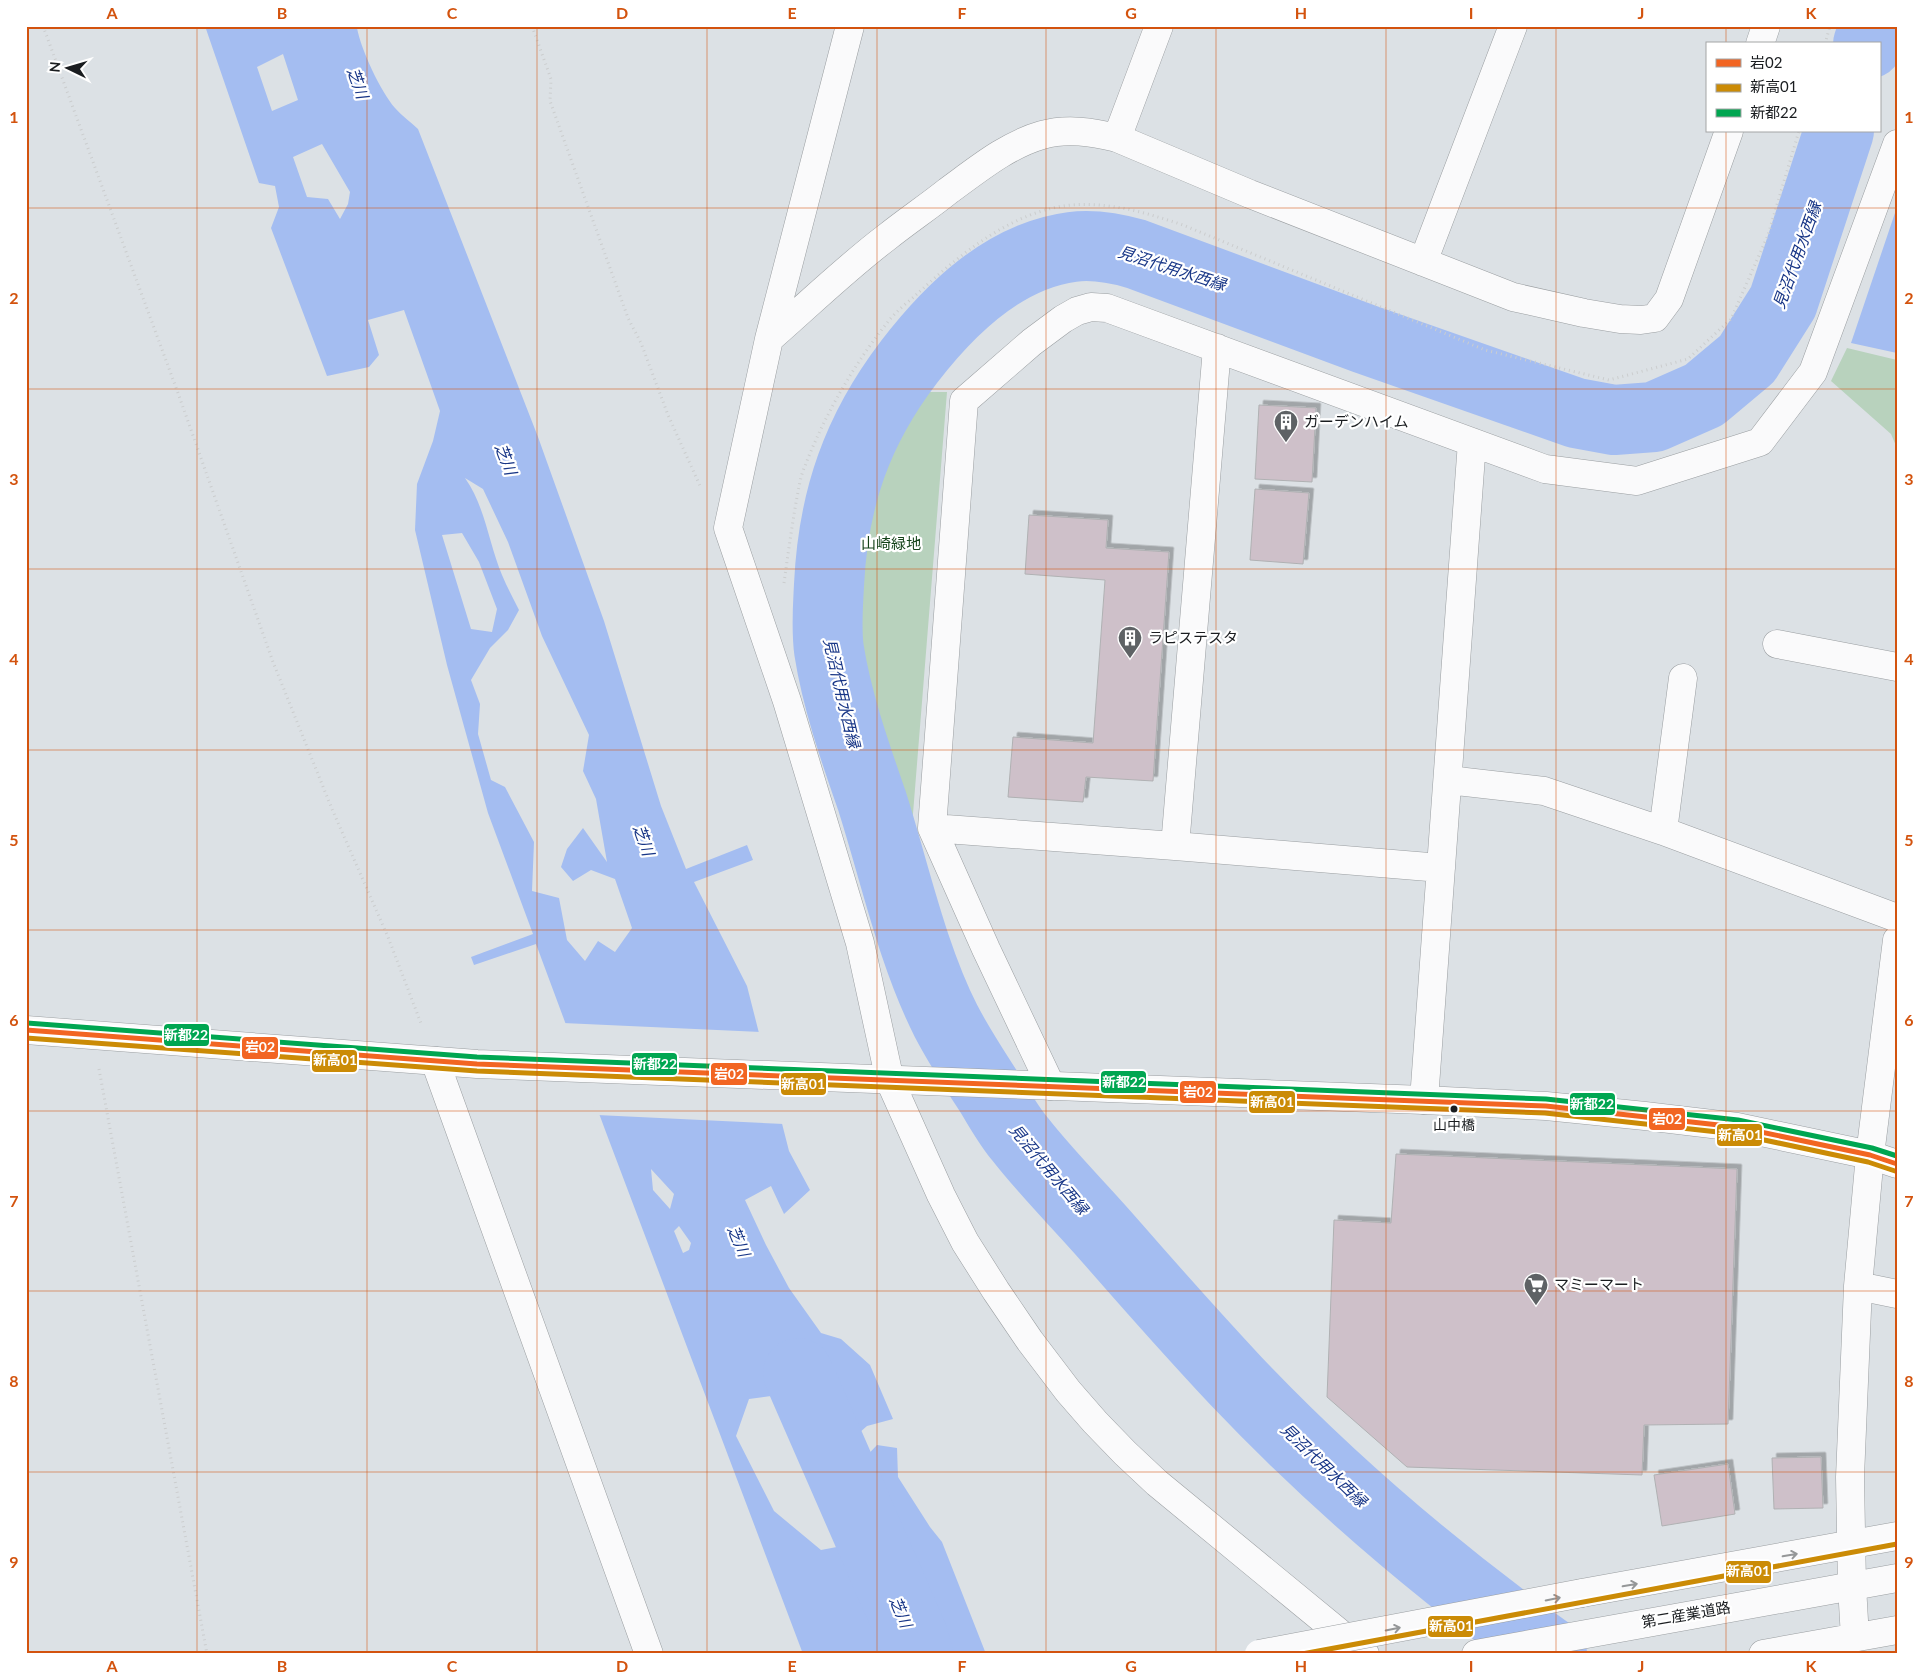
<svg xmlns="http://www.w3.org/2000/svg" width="1923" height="1680" font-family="Lato,'Noto Sans JP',sans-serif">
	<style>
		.green { fill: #b8d2bd }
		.water { fill: #a4bdf1; fill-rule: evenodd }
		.pier { fill: #dce1e5 }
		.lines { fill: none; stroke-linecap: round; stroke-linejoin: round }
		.river { stroke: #a4bdf1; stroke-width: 70 }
		.building { fill: #cec0c9; stroke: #b0b1b3; filter: url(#shadow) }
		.minor-casing { stroke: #9a9ea1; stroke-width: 29 }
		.primary-casing { stroke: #9a9ea1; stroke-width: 29 }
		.path { stroke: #cbcdce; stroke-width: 3; stroke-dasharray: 1 4; stroke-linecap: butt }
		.minor { stroke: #fafafb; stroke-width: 28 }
		.primary { stroke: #fafafb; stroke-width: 28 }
		.primary-bridge-casing { stroke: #9a9ea1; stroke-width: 29; stroke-linecap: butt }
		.primary-bridge { stroke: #fafafb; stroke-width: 28 }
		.bus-1-casing { stroke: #fff; stroke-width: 9 }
		.bus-2-casing { stroke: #fff; stroke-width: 9 }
		.bus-3-casing { stroke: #fff; stroke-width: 9 }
		.bus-1 { stroke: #f26522; stroke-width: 5 }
		.bus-2 { stroke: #cb8b06; stroke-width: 5 }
		.bus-3 { stroke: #00a651; stroke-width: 5 }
		.oneway { stroke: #959798 }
		.grid { fill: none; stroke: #d3530e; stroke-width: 1; stroke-opacity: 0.55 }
		.bus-dot { fill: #1a1d20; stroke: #fff; stroke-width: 2 }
		.labels { text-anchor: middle; stroke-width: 4.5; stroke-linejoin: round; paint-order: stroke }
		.bus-label { font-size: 14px; fill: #1a1d20; stroke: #fff }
		.poi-label { font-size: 15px; fill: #1a1d20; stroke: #fff; text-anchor: start }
		.park-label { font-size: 15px; fill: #15431a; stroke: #fff }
		.street-label { font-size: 15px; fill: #1a1d20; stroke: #fff }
		.water-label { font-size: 16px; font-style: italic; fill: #183687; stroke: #fff }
		.line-badge { stroke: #fff; stroke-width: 2 }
		.badge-label { font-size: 14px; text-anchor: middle; font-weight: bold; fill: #fff }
		.neatline { fill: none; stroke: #d3530e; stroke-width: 2 }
		.grid-label { font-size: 16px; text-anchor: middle; font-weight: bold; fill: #d3530e }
	</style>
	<defs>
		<filter id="shadow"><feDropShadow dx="4.5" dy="-4.5" stdDeviation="0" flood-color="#0004"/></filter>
	</defs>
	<rect width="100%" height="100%" fill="#dce1e5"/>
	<path class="green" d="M 1847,348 L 1897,360 L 1897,448 L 1891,434 L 1831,381 Z
		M 909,392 L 947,392 L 912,826 L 900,827 L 860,696 L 846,623 L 846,537 L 866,472 Z"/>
	<path class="water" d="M 205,26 L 358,26 L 357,28 C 361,50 381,92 395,108 C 402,116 411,122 418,129 L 538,437 L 604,621 L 661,806 L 686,869 L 747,845 L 753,860 L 694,882 L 747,986 L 789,1151 L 810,1190 L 784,1214 L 771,1186 L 745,1200 L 766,1245 L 789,1288 L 821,1333 L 841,1339 L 870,1365 L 893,1419 L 867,1426 L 851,1440 L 858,1465 L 877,1445 L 897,1448 L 898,1477 L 930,1527 L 942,1542 L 986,1654 L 803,1654 L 607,1135 L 536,944 L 474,965 L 471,957 L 533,934 L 488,813 L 447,665 L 415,530 L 417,484 L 433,441 L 440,411 L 404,310 L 368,320 L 379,355 L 369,367 L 327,376 L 271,228 L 279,207 L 275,186 L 259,183 ZM 283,54 L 298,100 L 272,111 L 257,67 ZM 322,144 L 350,192 L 348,204 L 340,219 L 328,199 L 307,197 L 293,157 ZM 465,478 L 483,489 L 508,542 L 542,636 L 589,735 L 583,771 L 596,799 L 607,862 L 583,828 L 567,849 L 561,867 L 573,881 L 591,870 L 615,879 L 632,928 L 615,952 L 598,941 L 585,961 L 567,940 L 559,898 L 532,891 L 534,842 L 505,787 L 491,780 L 478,734 L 480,704 L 471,680 L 490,648 L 508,630 L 519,610 C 513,598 507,587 502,575 C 489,544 485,506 465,478 ZM 462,533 L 479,562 L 497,609 L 492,632 L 471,629 L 442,535 ZM 651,1169 L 674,1194 L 670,1209 L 653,1190 ZM 679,1226 L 691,1243 L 689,1250 L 683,1253 L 674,1231 ZM 771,1396 L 795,1404 L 811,1429 L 865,1501 L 846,1517 L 842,1546 L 821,1550 L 774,1511 L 736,1436 L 749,1399 Z
		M 1897,207 L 1897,353 L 1851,343 Z"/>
	<path class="pier" d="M 563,1023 L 761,1032 L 784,1124 L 597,1115 Z"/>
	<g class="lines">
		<path class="river" d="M 1868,44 L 1874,26
			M 798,1373 L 912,1634 L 918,1654
			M 1552,1654 C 1439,1573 1332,1482 1236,1381 C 1194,1336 1153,1290 1112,1243 C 1082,1208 1048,1175 1020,1139 C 1008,1125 999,1108 989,1092 C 974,1069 959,1046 946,1021 C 912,954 895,873 872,801 C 855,752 837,701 829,650 C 826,628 828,606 829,585 C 833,499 857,430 909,362 C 949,310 1003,256 1072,247 C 1094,244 1115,248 1136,254 L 1365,339 L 1576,413 L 1614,420 L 1654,417 L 1704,395 L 1747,359 L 1783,302 L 1839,131"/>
	</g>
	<path class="building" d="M 1259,405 L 1316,408 L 1312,482 L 1255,479 Z
		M 1255,489 L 1309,493 L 1303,564 L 1250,560 Z
		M 1029,515 L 1108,520 L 1106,548 L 1169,552 L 1153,781 L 1086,777 L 1083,802 L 1008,797 L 1013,737 L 1093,743 L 1105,580 L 1025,574 Z
		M 1396,1154 L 1737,1169 L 1728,1424 L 1644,1425 L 1642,1475 L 1407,1467 L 1327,1397 L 1334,1220 L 1391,1223 Z
		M 1821,1457 L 1823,1508 L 1774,1509 L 1772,1458 Z
		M 1728,1464 L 1735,1514 L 1662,1526 L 1654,1475 Z"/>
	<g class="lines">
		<defs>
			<path id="minor" d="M 850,26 L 769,339 L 728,528 L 787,701 L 860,943 L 890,1081 L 941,1195 L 965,1242 L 996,1291 L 1030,1341 L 1068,1391 L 1095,1422 L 1125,1453 L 1157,1483 L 1365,1654
				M 1760,44 L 1766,26
				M 1117,138 L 1159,26
				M 1423,262 L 1513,26
				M 769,339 C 808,305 846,268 887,237 C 907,221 928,207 948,191 C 977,170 1007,145 1042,135 C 1067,128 1092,132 1117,138 L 1250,194 L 1513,297 L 1584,313 L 1620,319 L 1641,320 L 1655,318 L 1669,299 L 1729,131
				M 1777,644 L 1897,667
				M 1448,780 L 1544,791 L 1663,831 L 1897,918
				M 932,828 L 1175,846 L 1441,868
				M 1663,831 L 1683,678
				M 1175,846 L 1217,348
				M 435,1061 L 649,1654
				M 1051,1086 L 986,949 L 932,828 L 964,401 L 1032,342 L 1063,319 L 1077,311 L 1091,307 L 1107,308 L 1545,469 L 1637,481 L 1760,442 L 1813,372 L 1897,144
				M 1424,1100 L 1472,442
				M 1858,1286 L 1897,1294
				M 1855,1638 L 1852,1586 L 1850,1477 L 1858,1286 L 1870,1155 L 1897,940
				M 1763,1654 L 1897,1630"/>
			<path id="primary" d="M 26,1030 L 477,1064 L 1424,1100 L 1546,1106 L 1645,1116 L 1737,1127 L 1870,1155 L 1897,1164
				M 1582,1593 L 1897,1536
				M 1476,1654 L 1897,1578"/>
		</defs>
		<use href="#minor" class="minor-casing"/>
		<use href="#primary" class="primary-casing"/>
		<path class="path" d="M 43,26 L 178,393 L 273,662 L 332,809 L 388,937 L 422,1026
			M 532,26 L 551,79 L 550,101 L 628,318 L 641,343 L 668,415 L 701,488
			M 1825,44 L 1830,26
			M 784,583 C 788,554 792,525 797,497 C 799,488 800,479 803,471 C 823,418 852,367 887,323 C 895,312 907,303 917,294 C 959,255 1013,210 1072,205 C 1111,202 1147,213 1183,225 L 1485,350 L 1609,380 L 1688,359 L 1731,319 L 1768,235 L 1799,131
			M 99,1069 L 207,1654"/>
		<use href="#minor" class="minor"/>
		<use href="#primary" class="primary"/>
		<defs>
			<path id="primary-bridge" d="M 1259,1654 L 1582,1593"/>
		</defs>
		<use href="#primary-bridge" class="primary-bridge-casing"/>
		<use href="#primary-bridge" class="primary-bridge"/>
		<defs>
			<path id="bus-1" d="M 26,1030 L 477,1064 L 1546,1106 L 1737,1127 L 1870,1155 L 1897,1164"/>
			<path id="bus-2" d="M 26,1038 L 477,1071 L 1545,1113 L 1736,1134 L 1868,1162 L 1895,1171
				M 1302,1654 L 1897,1544"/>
			<path id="bus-3" d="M 27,1023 L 477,1057 L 1546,1099 L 1738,1120 L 1872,1148 L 1897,1156"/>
		</defs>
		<use href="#bus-1" class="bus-1-casing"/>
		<use href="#bus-2" class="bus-2-casing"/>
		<use href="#bus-3" class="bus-3-casing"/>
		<use href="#bus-1" class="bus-1"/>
		<use href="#bus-2" class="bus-2"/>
		<use href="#bus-3" class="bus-3"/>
	</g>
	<defs><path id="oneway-shaft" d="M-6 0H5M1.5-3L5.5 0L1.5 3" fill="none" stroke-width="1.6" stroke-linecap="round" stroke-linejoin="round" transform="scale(1.25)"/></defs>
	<g class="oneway">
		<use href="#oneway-shaft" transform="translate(1790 1555) rotate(-10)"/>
		<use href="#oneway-shaft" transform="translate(1630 1585) rotate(-10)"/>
		<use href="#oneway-shaft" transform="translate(1553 1599) rotate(-11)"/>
		<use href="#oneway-shaft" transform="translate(1393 1629) rotate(-11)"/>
	</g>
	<path class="grid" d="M 197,26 L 197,1654M 367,26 L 367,1654M 537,26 L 537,1654M 707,26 L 707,1654M 877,26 L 877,1654M 1046,26 L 1046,1654M 1216,26 L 1216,1654M 1386,26 L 1386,1654M 1556,26 L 1556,1654M 1726,26 L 1726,44M 1726,131 L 1726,1654M 26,208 L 1897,208M 26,389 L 1897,389M 26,569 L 1897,569M 26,750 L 1897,750M 26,930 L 1897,930M 26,1111 L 1897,1111M 26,1291 L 1897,1291M 26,1472 L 1897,1472"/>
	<defs>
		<symbol id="building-pin" viewBox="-11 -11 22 30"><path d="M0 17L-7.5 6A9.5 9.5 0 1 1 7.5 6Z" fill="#5e6265" stroke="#fff"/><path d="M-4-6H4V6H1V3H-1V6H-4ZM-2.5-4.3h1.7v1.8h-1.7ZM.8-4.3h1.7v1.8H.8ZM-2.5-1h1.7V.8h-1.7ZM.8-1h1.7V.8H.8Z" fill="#fff"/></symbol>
		<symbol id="supermarket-pin" viewBox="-11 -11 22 30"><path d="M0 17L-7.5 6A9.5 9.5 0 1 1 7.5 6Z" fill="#5e6265" stroke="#fff"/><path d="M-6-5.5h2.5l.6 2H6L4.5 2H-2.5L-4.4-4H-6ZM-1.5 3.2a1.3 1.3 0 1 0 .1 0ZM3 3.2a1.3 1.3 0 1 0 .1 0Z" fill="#fff"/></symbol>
	</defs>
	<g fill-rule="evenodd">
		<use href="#building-pin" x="1272" y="408" width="28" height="38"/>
		<use href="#building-pin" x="1116" y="624" width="28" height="38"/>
		<use href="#supermarket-pin" x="1522" y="1271" width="28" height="38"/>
	</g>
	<circle class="bus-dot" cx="1454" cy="1109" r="4.5"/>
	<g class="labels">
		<g class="bus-label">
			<text x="1454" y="1130">山中橋</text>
		</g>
		<g class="poi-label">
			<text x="1304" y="427">ガーデンハイム</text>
			<text x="1148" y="643">ラピステスタ</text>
			<text x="1554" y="1290">マミーマート</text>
		</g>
		<g class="park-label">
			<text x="891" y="549">山崎緑地</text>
		</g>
		<g class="street-label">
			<text transform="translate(1686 1615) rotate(-10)" y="5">第二産業道路</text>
		</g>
		<g class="water-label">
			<text transform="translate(358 83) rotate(70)" y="6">芝川</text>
			<text transform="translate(1797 255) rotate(-70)" y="6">見沼代用水西縁</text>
			<text transform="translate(1172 268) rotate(18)" y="6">見沼代用水西縁</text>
			<text transform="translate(506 459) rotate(69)" y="6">芝川</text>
			<text transform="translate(842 693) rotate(77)" y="6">見沼代用水西縁</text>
			<text transform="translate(644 840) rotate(70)" y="6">芝川</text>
			<text transform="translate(1049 1169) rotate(50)" y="6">見沼代用水西縁</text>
			<text transform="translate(739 1241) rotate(67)" y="6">芝川</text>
			<text transform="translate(1324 1465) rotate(44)" y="6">見沼代用水西縁</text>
			<text transform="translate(901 1612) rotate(67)" y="6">芝川</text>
		</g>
	</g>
	<g class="line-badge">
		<rect x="163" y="1023" width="47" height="24" rx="5" fill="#00a651"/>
		<rect x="241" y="1036" width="38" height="24" rx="5" fill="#f26522"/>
		<rect x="311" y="1049" width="47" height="24" rx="5" fill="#cb8b06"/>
		<rect x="631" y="1052" width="47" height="24" rx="5" fill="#00a651"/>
		<rect x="710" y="1062" width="38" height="24" rx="5" fill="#f26522"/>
		<rect x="1100" y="1070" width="47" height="24" rx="5" fill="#00a651"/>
		<rect x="780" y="1072" width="47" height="24" rx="5" fill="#cb8b06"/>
		<rect x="1179" y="1080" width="38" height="24" rx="5" fill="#f26522"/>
		<rect x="1248" y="1090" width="48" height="24" rx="5" fill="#cb8b06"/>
		<rect x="1569" y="1092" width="47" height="24" rx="5" fill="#00a651"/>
		<rect x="1648" y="1107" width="38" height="24" rx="5" fill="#f26522"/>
		<rect x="1716" y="1123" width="47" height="24" rx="5" fill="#cb8b06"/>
		<rect x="1725" y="1560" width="47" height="24" rx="5" fill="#cb8b06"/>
		<rect x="1427" y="1615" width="47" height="23" rx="5" fill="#cb8b06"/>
	</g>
	<g class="badge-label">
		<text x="186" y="1040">新都22</text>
		<text x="260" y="1052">岩02</text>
		<text x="335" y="1065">新高01</text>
		<text x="655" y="1069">新都22</text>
		<text x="729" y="1079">岩02</text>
		<text x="1124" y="1087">新都22</text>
		<text x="803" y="1089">新高01</text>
		<text x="1198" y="1097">岩02</text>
		<text x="1272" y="1107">新高01</text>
		<text x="1592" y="1109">新都22</text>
		<text x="1667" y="1124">岩02</text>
		<text x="1740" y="1140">新高01</text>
		<text x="1748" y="1576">新高01</text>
		<text x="1451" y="1631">新高01</text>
	</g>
	<rect width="1923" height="1680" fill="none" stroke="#ffffff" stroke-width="55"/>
	<rect x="1706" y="42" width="175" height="90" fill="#ffffff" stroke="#a3a5a6"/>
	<rect x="1716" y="59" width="25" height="8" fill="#f26522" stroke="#a3a5a6"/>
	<text x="1750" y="68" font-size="15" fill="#1a1d20">岩02</text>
	<rect x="1716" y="84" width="25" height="8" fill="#cb8b06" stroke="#a3a5a6"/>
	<text x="1750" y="92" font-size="15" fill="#1a1d20">新高01</text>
	<rect x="1716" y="109" width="25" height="8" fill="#00a651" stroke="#a3a5a6"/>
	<text x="1750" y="118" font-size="15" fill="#1a1d20">新都22</text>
	<g transform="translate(68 68) rotate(275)" stroke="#ffffff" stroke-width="4" paint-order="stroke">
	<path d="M0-4L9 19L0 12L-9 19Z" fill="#1a1d20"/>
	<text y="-8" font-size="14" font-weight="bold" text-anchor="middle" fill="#1a1d20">N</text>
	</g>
	<rect x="28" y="28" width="1868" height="1624" class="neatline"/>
	<g class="grid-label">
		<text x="112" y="19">A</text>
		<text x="282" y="19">B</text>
		<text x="452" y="19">C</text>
		<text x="622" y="19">D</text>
		<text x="792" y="19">E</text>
		<text x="962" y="19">F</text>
		<text x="1131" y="19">G</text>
		<text x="1301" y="19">H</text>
		<text x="1471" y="19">I</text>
		<text x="1641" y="19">J</text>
		<text x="1811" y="19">K</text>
		<text x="14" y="123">1</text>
		<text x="1909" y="123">1</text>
		<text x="14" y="304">2</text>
		<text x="1909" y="304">2</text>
		<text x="14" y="485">3</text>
		<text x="1909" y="485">3</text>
		<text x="14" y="665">4</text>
		<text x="1909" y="665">4</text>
		<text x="14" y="846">5</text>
		<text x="1909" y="846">5</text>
		<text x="14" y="1026">6</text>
		<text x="1909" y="1026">6</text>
		<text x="14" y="1207">7</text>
		<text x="1909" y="1207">7</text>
		<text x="14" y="1387">8</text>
		<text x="1909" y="1387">8</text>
		<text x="14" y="1568">9</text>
		<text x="1909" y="1568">9</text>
		<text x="112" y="1672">A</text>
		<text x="282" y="1672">B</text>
		<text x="452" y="1672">C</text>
		<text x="622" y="1672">D</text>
		<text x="792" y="1672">E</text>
		<text x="962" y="1672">F</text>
		<text x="1131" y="1672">G</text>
		<text x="1301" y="1672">H</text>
		<text x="1471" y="1672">I</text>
		<text x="1641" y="1672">J</text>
		<text x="1811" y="1672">K</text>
	</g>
</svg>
